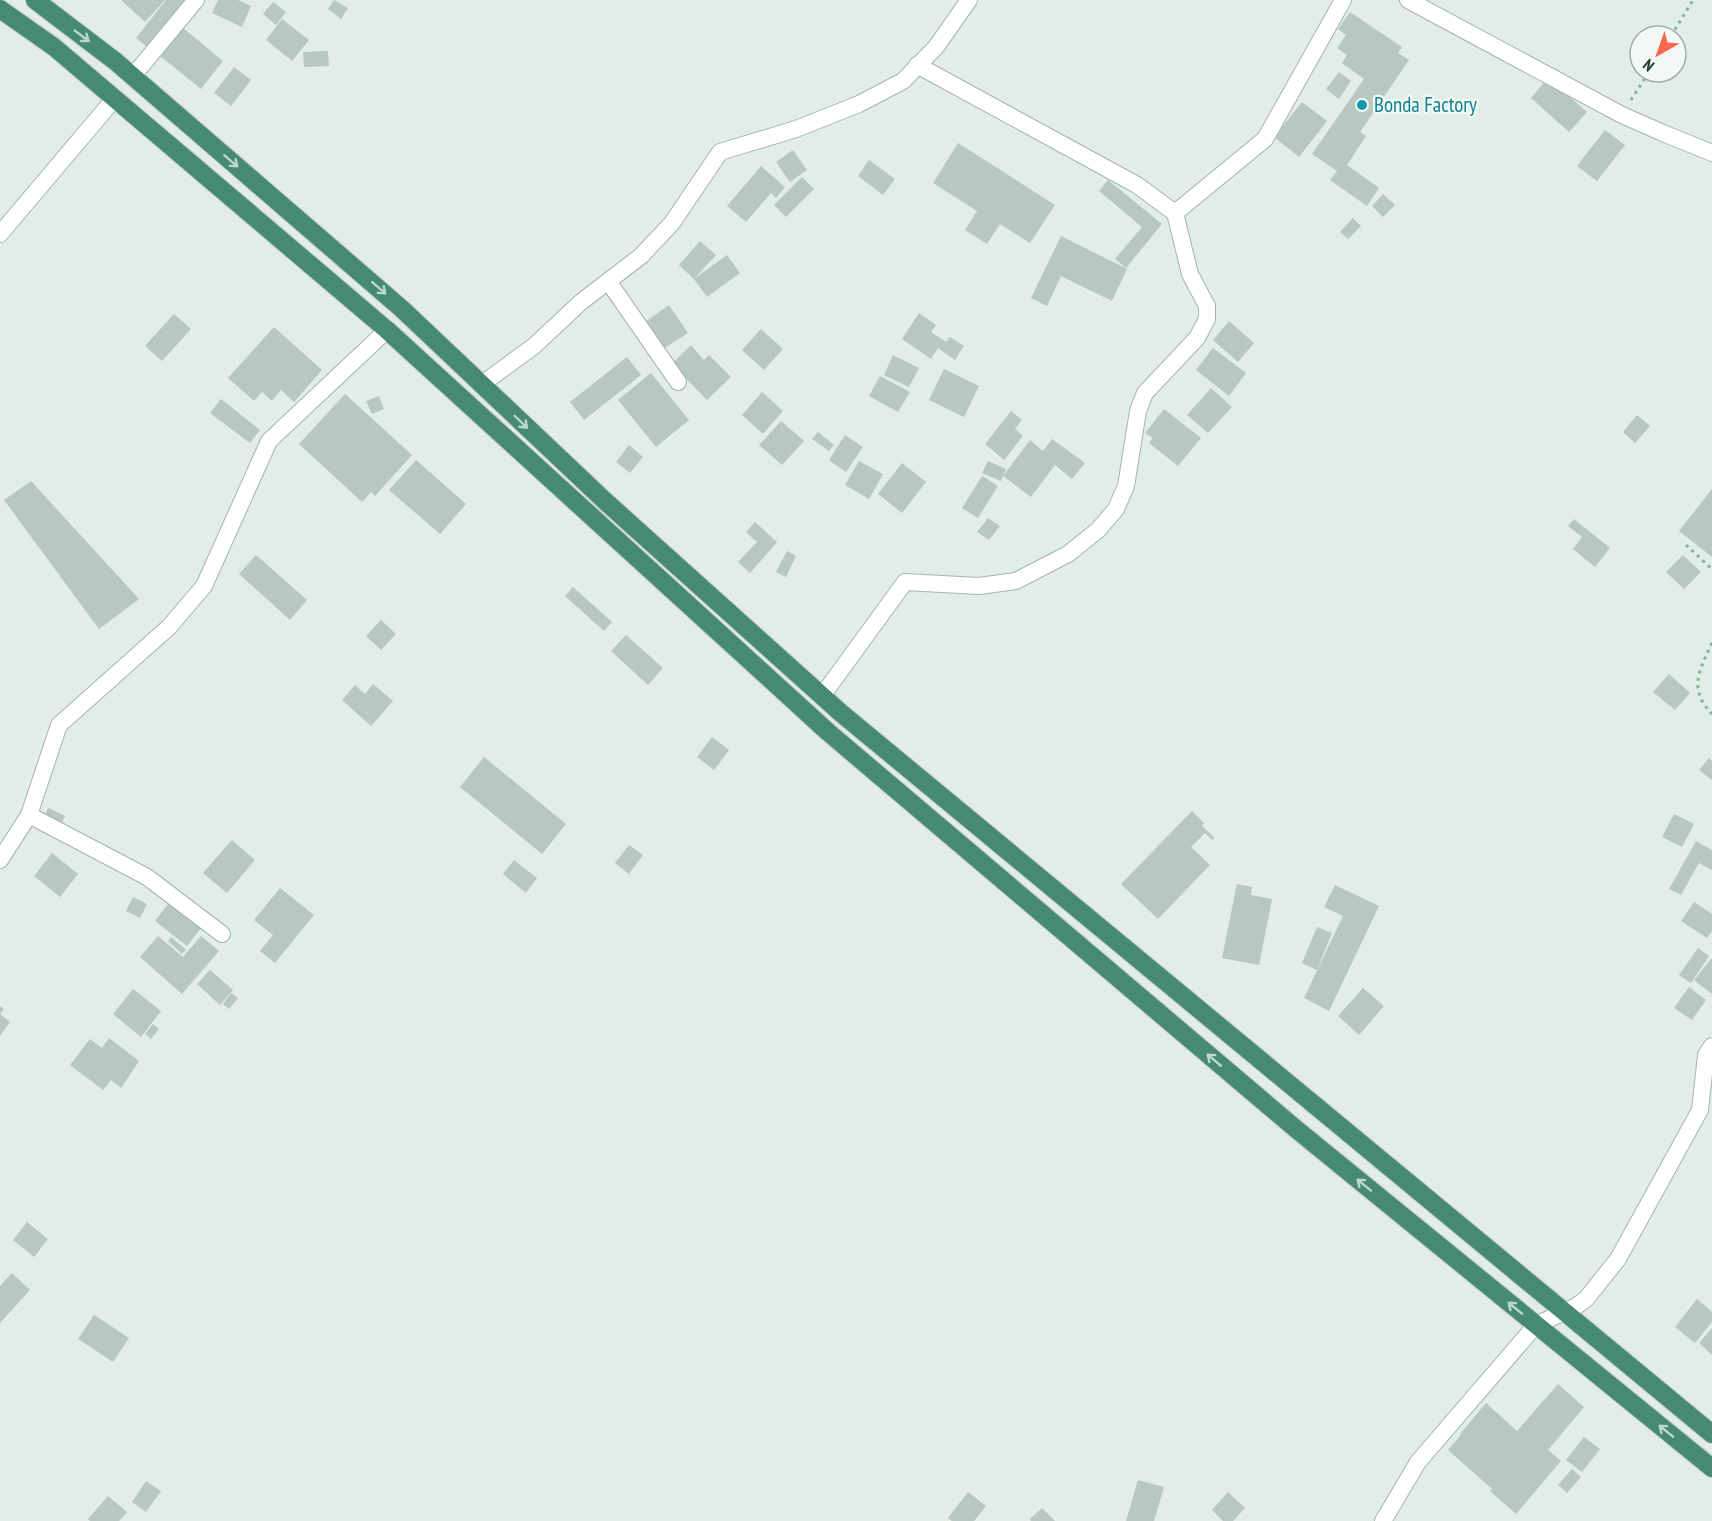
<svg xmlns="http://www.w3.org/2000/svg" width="1712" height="1521" font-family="'PT Sans Narrow',sans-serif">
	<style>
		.building { fill: #b6c8bf }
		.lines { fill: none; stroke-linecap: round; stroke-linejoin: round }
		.minor-casing { stroke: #a3b5ad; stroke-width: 18 }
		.trunk-casing { stroke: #c1c9c6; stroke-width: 20 }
		.path { stroke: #7fb39d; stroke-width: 3; stroke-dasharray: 3 4.5; stroke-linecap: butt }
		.minor { stroke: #fff; stroke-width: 16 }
		.trunk { stroke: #468a72; stroke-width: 18 }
		.oneway { stroke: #bed8ce }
		.culture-dot { fill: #0f9aa8; stroke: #f2f9f5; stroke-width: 2 }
		.labels { text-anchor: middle; stroke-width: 4.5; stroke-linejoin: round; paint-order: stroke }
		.culture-label { font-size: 21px; fill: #0d838f; stroke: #f2f9f5; text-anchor: start }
	</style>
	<rect width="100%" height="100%" fill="#e1ede6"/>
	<path class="building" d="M 121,0 L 165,0 L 145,22 Z
		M 166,0 L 191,0 L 151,50 L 136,38 Z
		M 218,0 L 238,0 L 251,6 L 242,27 L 212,13 Z
		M 334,0 L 348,8 L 341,19 L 328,9 Z
		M 273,2 L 286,12 L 276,25 L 263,14 Z
		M 1350,12 L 1402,47 L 1398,53 L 1409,60 L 1360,132 L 1366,136 L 1347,165 L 1379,188 L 1367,206 L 1330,180 L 1337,171 L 1312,154 L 1364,79 L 1342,63 L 1347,55 L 1337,48 L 1346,35 L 1338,29 Z
		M 282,19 L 309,40 L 292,61 L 266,40 Z
		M 182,27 L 223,61 L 201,89 L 159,55 Z
		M 328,51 L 329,66 L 304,67 L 303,52 Z
		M 234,67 L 251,80 L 231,106 L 214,93 Z
		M 1339,72 L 1351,81 L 1339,99 L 1326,89 Z
		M 1548,78 L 1587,112 L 1569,132 L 1531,98 Z
		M 1302,102 L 1327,121 L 1299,157 L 1274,137 Z
		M 1605,130 L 1625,145 L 1597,181 L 1577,166 Z
		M 958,143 L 1055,205 L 1030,243 L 1000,224 L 987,244 L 965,230 L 977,211 L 933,183 Z
		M 793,150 L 807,170 L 790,182 L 776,162 Z
		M 869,160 L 895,179 L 883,195 L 858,176 Z
		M 761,166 L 785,187 L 776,198 L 771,193 L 746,222 L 727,206 Z
		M 802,177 L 814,189 L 786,217 L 774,205 Z
		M 1108,180 L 1162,224 L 1126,268 L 1115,259 L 1142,227 L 1099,191 Z
		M 1383,194 L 1395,205 L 1383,217 L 1372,206 Z
		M 1353,218 L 1361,226 L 1348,239 L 1340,232 Z
		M 1061,236 L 1127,269 L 1112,301 L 1061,276 L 1047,306 L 1031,298 Z
		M 700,241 L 716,255 L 694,279 L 679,265 Z
		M 727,255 L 740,273 L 707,297 L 694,279 Z
		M 669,305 L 688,333 L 663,349 L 645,322 Z
		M 919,313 L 936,325 L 931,332 L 946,342 L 950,337 L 964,346 L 955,360 L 938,348 L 931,359 L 902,339 Z
		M 174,314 L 191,329 L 162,361 L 145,346 Z
		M 1229,321 L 1254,343 L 1238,362 L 1213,340 Z
		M 274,327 L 322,370 L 294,402 L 281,390 L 272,401 L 262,392 L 254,401 L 228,378 Z
		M 761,329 L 783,349 L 764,370 L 742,350 Z
		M 691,345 L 704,360 L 709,355 L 731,377 L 707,400 L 672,364 Z
		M 1213,348 L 1246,373 L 1229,396 L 1196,370 Z
		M 893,355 L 919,368 L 909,387 L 884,375 Z
		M 627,357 L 641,375 L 584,420 L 570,402 Z
		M 944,369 L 979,386 L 964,417 L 929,400 Z
		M 651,373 L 689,420 L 656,447 L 618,400 Z
		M 880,376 L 910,392 L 898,412 L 869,396 Z
		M 1211,388 L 1232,407 L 1208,433 L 1187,415 Z
		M 762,392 L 783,411 L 763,434 L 742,415 Z
		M 345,394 L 412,455 L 375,496 L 371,492 L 362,502 L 299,444 Z
		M 379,396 L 384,409 L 372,414 L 366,401 Z
		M 221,399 L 260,430 L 250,443 L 210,413 Z
		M 1164,409 L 1201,438 L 1178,466 L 1149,443 L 1153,438 L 1145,433 Z
		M 1011,411 L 1022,420 L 1015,429 L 1023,436 L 1004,460 L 985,444 Z
		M 1637,415 L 1650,426 L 1635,443 L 1623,432 Z
		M 781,421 L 804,441 L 782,465 L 759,445 Z
		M 818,432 L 834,445 L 829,451 L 812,439 Z
		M 845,435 L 863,447 L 846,472 L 829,460 Z
		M 1052,439 L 1085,463 L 1072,479 L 1055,465 L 1031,497 L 1003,476 L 1030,440 L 1043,451 Z
		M 629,445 L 643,457 L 630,473 L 616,462 Z
		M 416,460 L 466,504 L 440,534 L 389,490 Z
		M 859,461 L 883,474 L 869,499 L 845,485 Z
		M 988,461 L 1006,469 L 1001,481 L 982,473 Z
		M 902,463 L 926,482 L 902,513 L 878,494 Z
		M 982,476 L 998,486 L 978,518 L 962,508 Z
		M 31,481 L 139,599 L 99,629 L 4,500 Z
		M 1712,489 L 1712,557 L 1679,531 Z
		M 988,518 L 1000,526 L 989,540 L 977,532 Z
		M 1574,519 L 1610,548 L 1595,567 L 1573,549 L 1582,537 L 1568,526 Z
		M 755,522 L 777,542 L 750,573 L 738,562 L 757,542 L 746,532 Z
		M 787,551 L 796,556 L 786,577 L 776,572 Z
		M 256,555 L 307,600 L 290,620 L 239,574 Z
		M 1683,555 L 1701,572 L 1684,589 L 1666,572 Z
		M 573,587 L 612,622 L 604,631 L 565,596 Z
		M 381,620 L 396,634 L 381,650 L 366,636 Z
		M 626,635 L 663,668 L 648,685 L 611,651 Z
		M 1669,674 L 1690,693 L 1675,710 L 1653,692 Z
		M 373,684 L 393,701 L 371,726 L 342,700 L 355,685 L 365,694 Z
		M 712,737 L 729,750 L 714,770 L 697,757 Z
		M 484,757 L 566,824 L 542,854 L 460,787 Z
		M 1709,758 L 1712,761 L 1712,780 L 1699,770 Z
		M 48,808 L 65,816 L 61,825 L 44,817 Z
		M 1192,811 L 1204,823 L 1202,826 L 1215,838 L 1212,840 L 1205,833 L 1191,847 L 1210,865 L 1158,919 L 1121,884 Z
		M 1674,814 L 1694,824 L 1682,847 L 1662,837 Z
		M 232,840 L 255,860 L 227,893 L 203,873 Z
		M 1696,841 L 1712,850 L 1712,870 L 1699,863 L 1681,895 L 1669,889 Z
		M 629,845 L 643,855 L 629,874 L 615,863 Z
		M 52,853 L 78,874 L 60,897 L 34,876 Z
		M 514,860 L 537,878 L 526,893 L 503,874 Z
		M 1237,884 L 1252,887 L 1251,895 L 1272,899 L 1259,965 L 1222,958 Z
		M 1335,885 L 1379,906 L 1329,1011 L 1304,998 L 1343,916 L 1324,907 Z
		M 280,888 L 314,915 L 275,963 L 260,951 L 273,935 L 254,920 Z
		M 133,897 L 147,904 L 140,918 L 126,911 Z
		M 172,899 L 204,924 L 187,946 L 155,921 Z
		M 1694,902 L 1712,914 L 1712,931 L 1707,938 L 1681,921 Z
		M 1317,927 L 1332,933 L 1317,970 L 1302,963 Z
		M 158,936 L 183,957 L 201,936 L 219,951 L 182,994 L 140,957 Z
		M 171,937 L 186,950 L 182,954 L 168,941 Z
		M 1698,948 L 1709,956 L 1691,983 L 1679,975 Z
		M 1712,958 L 1712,994 L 1694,980 Z
		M 210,970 L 233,990 L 220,1005 L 197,984 Z
		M 1689,987 L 1706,1000 L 1692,1020 L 1674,1008 Z
		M 1363,988 L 1384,1006 L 1359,1035 L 1338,1016 Z
		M 133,989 L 161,1011 L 141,1037 L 113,1014 Z
		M 231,993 L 238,998 L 229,1009 L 223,1004 Z
		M 0,1006 L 4,1009 L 0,1014 L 10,1022 L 0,1036 Z
		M 153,1024 L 159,1029 L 151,1039 L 145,1034 Z
		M 109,1038 L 139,1061 L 121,1088 L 111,1080 L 103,1090 L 70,1065 L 90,1039 L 102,1048 Z
		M 27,1222 L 48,1239 L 34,1257 L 13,1240 Z
		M 12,1273 L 30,1290 L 0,1323 L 0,1286 Z
		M 1697,1299 L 1712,1312 L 1712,1322 L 1695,1343 L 1675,1327 Z
		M 94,1315 L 129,1338 L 113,1362 L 78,1339 Z
		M 1712,1328 L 1712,1355 L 1699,1343 Z
		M 1558,1384 L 1584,1407 L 1548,1450 L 1561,1461 L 1516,1514 L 1490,1491 L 1492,1489 L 1448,1450 L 1461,1435 L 1460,1434 L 1486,1403 L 1517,1431 Z
		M 1584,1437 L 1600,1449 L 1582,1472 L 1566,1460 Z
		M 1572,1469 L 1581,1477 L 1567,1493 L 1558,1485 Z
		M 1138,1480 L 1164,1487 L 1154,1521 L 1126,1521 Z
		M 146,1481 L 161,1491 L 146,1512 L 132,1502 Z
		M 968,1492 L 986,1506 L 974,1521 L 952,1521 L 948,1518 Z
		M 1228,1492 L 1245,1508 L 1233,1521 L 1223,1521 L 1212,1510 Z
		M 108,1496 L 127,1512 L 119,1521 L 90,1521 L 88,1519 Z
		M 1042,1508 L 1055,1521 L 1031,1521 L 1030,1519 Z"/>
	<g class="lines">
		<defs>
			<path id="minor" d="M 1408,0 L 1622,115 L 1663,133 L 1712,153
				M 133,76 L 196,0
				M 1175,213 L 1265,139 L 1343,0
				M 0,234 L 115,98
				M 608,281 L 678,382
				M 482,384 L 534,346 L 581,302 L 641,256 L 672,223 L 720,152 L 796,129 L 859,104 L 903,81 L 936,47 L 969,0
				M 822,696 L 905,582 L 979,586 L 1016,581 L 1068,554 L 1098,530 L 1116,509 L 1126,486 L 1138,411 L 1145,393 L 1197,338 L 1207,319 L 1207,306 L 1190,274 L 1175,213 L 1137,185 L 917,65
				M 29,815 L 147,877 L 222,934
				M 0,860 L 29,815 L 59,725 L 169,627 L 204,586 L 269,441 L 387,330
				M 1383,1521 L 1418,1462 L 1536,1325 L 1575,1307 L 1586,1299 L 1618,1259 L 1700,1110 L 1706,1055 L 1712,1046"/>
			<path id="trunk" d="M 35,0 L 115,61 L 402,309 L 605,501 L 841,713 L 1712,1434
				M 0,9 L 54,47 L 387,330 L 828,732 L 1296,1129 L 1712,1468"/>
		</defs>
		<use href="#minor" class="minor-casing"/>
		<use href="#trunk" class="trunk-casing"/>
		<path class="path" d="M 1671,36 L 1693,0
			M 1631,100 L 1649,72
			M 1686,545 L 1712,569
			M 1712,643 C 1699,671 1688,689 1712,714"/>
		<use href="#minor" class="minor"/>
		<use href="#trunk" class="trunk"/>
	</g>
	<defs><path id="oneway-shaft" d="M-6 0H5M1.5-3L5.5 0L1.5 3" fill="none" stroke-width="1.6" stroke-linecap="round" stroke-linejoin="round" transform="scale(1.5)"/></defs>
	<g class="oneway">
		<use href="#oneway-shaft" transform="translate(82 36) rotate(37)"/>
		<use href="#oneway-shaft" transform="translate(231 161) rotate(41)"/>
		<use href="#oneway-shaft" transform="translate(379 288) rotate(41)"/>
		<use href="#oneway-shaft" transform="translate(521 422) rotate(44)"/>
		<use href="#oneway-shaft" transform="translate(1214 1060) rotate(-140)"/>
		<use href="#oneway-shaft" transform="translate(1364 1185) rotate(-141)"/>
		<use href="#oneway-shaft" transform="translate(1515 1308) rotate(-141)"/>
		<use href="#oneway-shaft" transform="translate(1666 1431) rotate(-141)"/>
	</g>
	<circle class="culture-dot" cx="1362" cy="105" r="6"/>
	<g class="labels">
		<g class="culture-label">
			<text x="1374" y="112">Bonda Factory</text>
		</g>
	</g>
	<g transform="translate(1658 54) rotate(220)"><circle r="28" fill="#f2f9f5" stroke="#9eafa7" stroke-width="1.5"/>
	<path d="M0-4.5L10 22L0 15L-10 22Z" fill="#fd674f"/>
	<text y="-9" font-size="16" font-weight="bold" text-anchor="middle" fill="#203f33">N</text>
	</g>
</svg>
